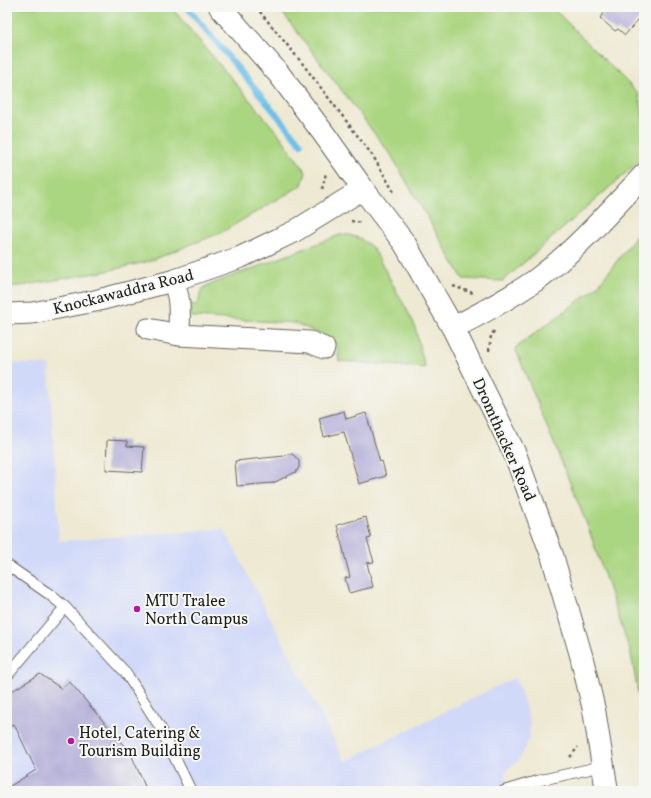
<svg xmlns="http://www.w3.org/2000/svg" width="651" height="798" font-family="Vollkorn,serif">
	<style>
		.built { fill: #d1d9f9 }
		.green { fill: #abd681; stroke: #64794e }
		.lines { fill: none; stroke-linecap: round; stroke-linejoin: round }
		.stream { stroke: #6ec0ea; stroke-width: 6 }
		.building { fill: #b1acd7 }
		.lane-casing { stroke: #66645c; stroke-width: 12 }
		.street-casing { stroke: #66645c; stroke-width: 23 }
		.secondary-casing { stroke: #66645c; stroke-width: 24 }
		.path { stroke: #66645c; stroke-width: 2.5; stroke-dasharray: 3 3; stroke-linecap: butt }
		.lane { stroke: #fff; stroke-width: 10 }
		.street { stroke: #fff; stroke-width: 21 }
		.secondary { stroke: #fff; stroke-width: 22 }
		.poi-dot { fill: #b5179e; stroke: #f6f6f2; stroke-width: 1.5 }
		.labels { text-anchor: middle; stroke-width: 4; stroke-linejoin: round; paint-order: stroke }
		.street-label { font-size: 16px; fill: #1c1c1c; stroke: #f6f6f2 }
		.poi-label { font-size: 16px; fill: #1c1c1c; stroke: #f6f6f2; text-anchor: start }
	</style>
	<rect width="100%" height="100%" fill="#f6f6f2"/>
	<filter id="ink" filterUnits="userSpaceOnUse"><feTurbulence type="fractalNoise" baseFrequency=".025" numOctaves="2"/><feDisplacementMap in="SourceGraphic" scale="8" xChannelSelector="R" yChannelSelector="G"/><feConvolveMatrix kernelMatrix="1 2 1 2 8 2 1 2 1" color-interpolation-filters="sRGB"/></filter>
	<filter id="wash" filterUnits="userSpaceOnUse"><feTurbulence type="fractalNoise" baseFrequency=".012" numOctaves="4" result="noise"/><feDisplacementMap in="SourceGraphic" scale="16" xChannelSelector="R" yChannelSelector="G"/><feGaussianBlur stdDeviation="0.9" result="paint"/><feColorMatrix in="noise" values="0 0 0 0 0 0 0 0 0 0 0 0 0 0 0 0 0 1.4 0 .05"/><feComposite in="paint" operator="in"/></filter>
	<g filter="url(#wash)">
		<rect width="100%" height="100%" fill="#eee9d2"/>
		<path class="built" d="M 7,363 L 49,365 L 59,541 L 224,529 L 345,761 L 516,677 L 530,722 L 529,739 L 520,759 L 505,772 L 509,791 L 7,791 Z"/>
		<path class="green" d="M 7,7 L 171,7 L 281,137 L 306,172 L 302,185 L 222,232 L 150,261 L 107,271 L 21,286 L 7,286 Z
			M 278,7 L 552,7 L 638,93 L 644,119 L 644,157 L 503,281 L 463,279 L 391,155 Z
			M 644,226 L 644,726 L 631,654 L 588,527 L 515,348 L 596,288 Z
			M 340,235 L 350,235 L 361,239 L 373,248 L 414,323 L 425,368 L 339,361 L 337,345 L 321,334 L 294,323 L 192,317 L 190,304 L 196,305 C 201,300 199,292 204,287 Z"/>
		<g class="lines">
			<path class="stream" d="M 187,7 L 301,144"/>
		</g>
		<g id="blocks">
			<path class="building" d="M 609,7 L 644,7 L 644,13 L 625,35 L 618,29 L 615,31 L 600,18 Z
				M 344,411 L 346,419 L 366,413 L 380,462 L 382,461 L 386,476 L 359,484 L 344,432 L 324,437 L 319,418 Z
				M 107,440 L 127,441 L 127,446 L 144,447 L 142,472 L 106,470 Z
				M 287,454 L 292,454 L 297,458 L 299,462 L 299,467 L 296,472 L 273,483 L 237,486 L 235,461 L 284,456 Z
				M 366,517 L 371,538 L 367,539 L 374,562 L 367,563 L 373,587 L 349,593 L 345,578 L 350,577 L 337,525 Z
				M 40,674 L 62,689 L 69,681 L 131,754 L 147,791 L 7,791 L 7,788 L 36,770 L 14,724 L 7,728 L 7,694 Z"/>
		</g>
	</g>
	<g filter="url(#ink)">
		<use href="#blocks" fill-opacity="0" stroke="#66645c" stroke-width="1"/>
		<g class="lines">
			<defs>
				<path id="lane" d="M 7,565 L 49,594 L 65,607 L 126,673 L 160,727 L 191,791
					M 7,676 L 65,607
					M 504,791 L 537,781 L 603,766"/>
				<path id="street" d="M 172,281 C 182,297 179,317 179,335
					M 7,314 L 32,313 L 95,301 L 172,281 L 241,257 L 262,247 L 295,231 L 363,189
					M 148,329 L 179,335 L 310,342 L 324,348"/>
				<path id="secondary" d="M 220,7 L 279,74 L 324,134 L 363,189 L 405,244 L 453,328 L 515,454 L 552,555 L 581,655 L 594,710 L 607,791
					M 453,328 C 482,313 510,298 536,280 C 576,250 610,211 644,175"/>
			</defs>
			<use href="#lane" class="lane-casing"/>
			<use href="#street" class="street-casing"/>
			<use href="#secondary" class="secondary-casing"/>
			<path class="path" d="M 256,7 L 302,63 L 373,156 L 395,194
				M 322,189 L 326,173
				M 351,221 L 362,223
				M 453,286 L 473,293
				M 489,351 L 491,336 L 494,331
				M 570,757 L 578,747"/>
			<use href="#lane" class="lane"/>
			<use href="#street" class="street"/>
			<use href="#secondary" class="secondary"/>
		</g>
	</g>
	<g class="poi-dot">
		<circle cx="137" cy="609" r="4"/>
		<circle cx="71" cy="741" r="4"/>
	</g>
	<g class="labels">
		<g class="street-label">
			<text transform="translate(123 291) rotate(-14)" y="6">Knockawaddra Road</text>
			<text transform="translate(505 439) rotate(66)" y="6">Dromthacker Road</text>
		</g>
		<g class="poi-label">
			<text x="145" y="606">MTU Tralee<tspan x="145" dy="18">North Campus</tspan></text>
			<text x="79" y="738">Hotel, Catering &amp;<tspan x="79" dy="18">Tourism Building</tspan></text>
		</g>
	</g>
	<rect width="651" height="798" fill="none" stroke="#f6f6f2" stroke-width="24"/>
</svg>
